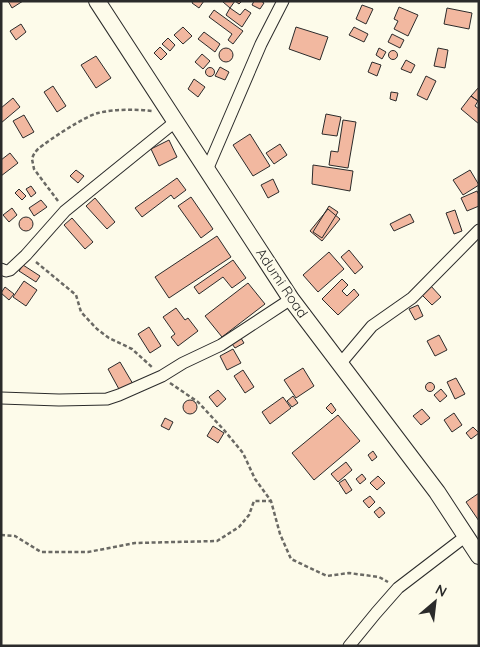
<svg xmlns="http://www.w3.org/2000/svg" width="480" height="647" font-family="Quicksand,sans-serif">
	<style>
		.building { fill: #f2b8a0; stroke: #2b2b2b }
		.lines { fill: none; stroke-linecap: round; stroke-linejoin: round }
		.street-casing { stroke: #2b2b2b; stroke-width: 13 }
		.secondary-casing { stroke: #2b2b2b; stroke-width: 18 }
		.path { stroke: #6a6964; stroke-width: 2.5; stroke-dasharray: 4 2.5; stroke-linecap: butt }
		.street { stroke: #fdfbea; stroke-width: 11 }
		.secondary { stroke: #fdfbea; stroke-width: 16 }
		.labels { text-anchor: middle; stroke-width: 4; stroke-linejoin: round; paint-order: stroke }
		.street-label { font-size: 14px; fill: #2b2b2b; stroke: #fdfbea }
	</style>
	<rect width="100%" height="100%" fill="#fdfbea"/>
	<path class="building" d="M 8,1 L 23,1 L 12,8 Z
		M 193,1 L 204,1 L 199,8 L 192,3 Z
		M 224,1 L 242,1 L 239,4 L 235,1 L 230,8 L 223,2 Z
		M 254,1 L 261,1 L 264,3 L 260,9 L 252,5 Z
		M 362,5 L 373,9 L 366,24 L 356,19 Z
		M 399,7 L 418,15 L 408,36 L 394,29 L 398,21 L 394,19 Z
		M 230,8 L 240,15 L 245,9 L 251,13 L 242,27 L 226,15 Z
		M 447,8 L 472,13 L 469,29 L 444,24 Z
		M 214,10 L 243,31 L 233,44 L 228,40 L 232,34 L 209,17 Z
		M 21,24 L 26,32 L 16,40 L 10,31 Z
		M 183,27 L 192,36 L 183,44 L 174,35 Z
		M 296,27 L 328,37 L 320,60 L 289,49 Z
		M 354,27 L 368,34 L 364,42 L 349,35 Z
		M 204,32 L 220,44 L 215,52 L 198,39 Z
		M 392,34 L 404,40 L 400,48 L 388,42 Z
		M 168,38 L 175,45 L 170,51 L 162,44 Z
		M 160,47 L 167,54 L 161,60 L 154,53 Z
		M 379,48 L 386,52 L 382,59 L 376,55 Z
		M 438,48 L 448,50 L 445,68 L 434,66 Z
		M219 55a7 7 0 1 1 14 0a7 7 0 1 1-14 0Z
		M388.5 55a4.5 4.5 0 1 1 9 0a4.5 4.5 0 1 1-9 0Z
		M 202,54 L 210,61 L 203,69 L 195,62 Z
		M 96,56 L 111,78 L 96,88 L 81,65 Z
		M 406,60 L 415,65 L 411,73 L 401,69 Z
		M 372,62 L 381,65 L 377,76 L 368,72 Z
		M 220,67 L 229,72 L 225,80 L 215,76 Z
		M205.5 72a4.5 4.5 0 1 1 9 0a4.5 4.5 0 1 1-9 0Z
		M 426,76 L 436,81 L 427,100 L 417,95 Z
		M 194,79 L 205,87 L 198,97 L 188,89 Z
		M 53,86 L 66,106 L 57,112 L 44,92 Z
		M 479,87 L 479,101 L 478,101 L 471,96 Z
		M 391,92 L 398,93 L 396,101 L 390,99 Z
		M 471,96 L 478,101 L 475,106 L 479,109 L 479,124 L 461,109 Z
		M 13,98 L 20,107 L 1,123 L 1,108 Z
		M 326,114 L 341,117 L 337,136 L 322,134 Z
		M 24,115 L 34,132 L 23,138 L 13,121 Z
		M 343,120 L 356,122 L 348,168 L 329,165 L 331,151 L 338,152 Z
		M 250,134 L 270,166 L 253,176 L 233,145 Z
		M 169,140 L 177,157 L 159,166 L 151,149 Z
		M 280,144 L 287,155 L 274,164 L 266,153 Z
		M 10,153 L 18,163 L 1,176 L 1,160 Z
		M 313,165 L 353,171 L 350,191 L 312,184 Z
		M 76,170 L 84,176 L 78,183 L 70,176 Z
		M 470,170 L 479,185 L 463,195 L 453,180 Z
		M 177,178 L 186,190 L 174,199 L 171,195 L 142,217 L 135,208 Z
		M 273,179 L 279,192 L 268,198 L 261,185 Z
		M 31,186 L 36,193 L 31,197 L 26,189 Z
		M 19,189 L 26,196 L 22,200 L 15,193 Z
		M 477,191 L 479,195 L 479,206 L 467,211 L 461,198 Z
		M 191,197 L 213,229 L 201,238 L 178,206 Z
		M 95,198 L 115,222 L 107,229 L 86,206 Z
		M 41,200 L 47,207 L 34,216 L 29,208 Z
		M 329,206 L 338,212 L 322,238 L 313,232 Z
		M 12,208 L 17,215 L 9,222 L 3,215 Z
		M 328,209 L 340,219 L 322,241 L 310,231 Z
		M 455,210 L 462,231 L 454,234 L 446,213 Z
		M 410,214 L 414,222 L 394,231 L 390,224 Z
		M19 224a7 7 0 1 1 14 0a7 7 0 1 1-14 0Z
		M 72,218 L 93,242 L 85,249 L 64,225 Z
		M 217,236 L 231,257 L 169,298 L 155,277 Z
		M 349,250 L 363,267 L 355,274 L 341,257 Z
		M 329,252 L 344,269 L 318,292 L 303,275 Z
		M 233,260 L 246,278 L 232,288 L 223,277 L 199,294 L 194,287 Z
		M 23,265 L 40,276 L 36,282 L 19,271 Z
		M 342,279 L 348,285 L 342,291 L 347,296 L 354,289 L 359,295 L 338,315 L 322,299 Z
		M 24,281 L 37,290 L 26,306 L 13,297 Z
		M 248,283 L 265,304 L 222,337 L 205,316 Z
		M 430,285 L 441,297 L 432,305 L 421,294 Z
		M 5,287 L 14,294 L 9,300 L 1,293 Z
		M 418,305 L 423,316 L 415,320 L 409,309 Z
		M 176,308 L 185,320 L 188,318 L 198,331 L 178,346 L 171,337 L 175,334 L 163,317 Z
		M 149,327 L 161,346 L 150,353 L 138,334 Z
		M 239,335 L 244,343 L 235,348 L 230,341 Z
		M 439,335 L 447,350 L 435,356 L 427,341 Z
		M 233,349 L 241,363 L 227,370 L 220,356 Z
		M 120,362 L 133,384 L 120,391 L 108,369 Z
		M 303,368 L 314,386 L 296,398 L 284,380 Z
		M 243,370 L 254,387 L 245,393 L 234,376 Z
		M 456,378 L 465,394 L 455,399 L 447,382 Z
		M425.5 387a4.5 4.5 0 1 1 9 0a4.5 4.5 0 1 1-9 0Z
		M 441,389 L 447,396 L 440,402 L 434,395 Z
		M 218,390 L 226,399 L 217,407 L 209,397 Z
		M 293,396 L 298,403 L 292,407 L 287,401 Z
		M 283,397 L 291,408 L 270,424 L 262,412 Z
		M183 407a7 7 0 1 1 14 0a7 7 0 1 1-14 0Z
		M 331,403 L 336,410 L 332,414 L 326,408 Z
		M 422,409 L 430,418 L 421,425 L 413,416 Z
		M 454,413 L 462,425 L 452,432 L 444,420 Z
		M 338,415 L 360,441 L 314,480 L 292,453 Z
		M 165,418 L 173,422 L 169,430 L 161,426 Z
		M 213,426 L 224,433 L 218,443 L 207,436 Z
		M 473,427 L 479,433 L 471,439 L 466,433 Z
		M 373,451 L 377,457 L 372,461 L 368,455 Z
		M 346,462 L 352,470 L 338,482 L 331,474 Z
		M 362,474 L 366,479 L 360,484 L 356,479 Z
		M 378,476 L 385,483 L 377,490 L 370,483 Z
		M 345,479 L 352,490 L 346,494 L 339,483 Z
		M 479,493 L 479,521 L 466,502 Z
		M 370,496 L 375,502 L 369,508 L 363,501 Z
		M 380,507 L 385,513 L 379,518 L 374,512 Z"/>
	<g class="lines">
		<defs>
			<path id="street" d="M 207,170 L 261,44 L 283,1
				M 1,269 L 6,271 L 10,270 L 26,255 L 65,211 L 175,122
				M 340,364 L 372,326 L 412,298 L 479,230
				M 1,398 L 59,400 L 107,399 L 119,395 L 162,376 L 183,363 L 221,345 L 291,299
				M 349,646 L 376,613 L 398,588 L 466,536"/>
			<path id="secondary" d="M 97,1 L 291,299 L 437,492 L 479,556"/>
		</defs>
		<use href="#street" class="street-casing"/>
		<use href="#secondary" class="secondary-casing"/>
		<path class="path" d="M 58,201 L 34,169 L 32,159 C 33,155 35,152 38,149 C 49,140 85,116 98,113 C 115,109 135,109 152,111
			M 36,262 L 76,295 L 81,312 L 97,329 L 109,338 L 132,349 L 153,368
			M 170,383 L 198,402 L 224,430 L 243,453 L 255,479 L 271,501 L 280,534 L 291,559 L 327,576 L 349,573 L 379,577 L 388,582
			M 1,535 L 15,536 L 41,552 L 88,552 L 135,543 L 217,541 L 239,527 L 249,515 L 254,501 L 270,501"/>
		<use href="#street" class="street"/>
		<use href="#secondary" class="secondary"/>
	</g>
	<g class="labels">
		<g class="street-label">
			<text transform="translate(282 283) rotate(56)" y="5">Adumi Road</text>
		</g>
	</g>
	<rect width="480" height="647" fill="none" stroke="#2b2b2b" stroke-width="5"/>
	<g transform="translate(435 602) rotate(28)" stroke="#fdfbea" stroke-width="4" paint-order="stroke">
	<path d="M0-4L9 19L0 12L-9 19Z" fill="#2b2b2b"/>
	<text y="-8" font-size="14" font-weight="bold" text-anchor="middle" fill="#2b2b2b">N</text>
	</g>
</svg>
